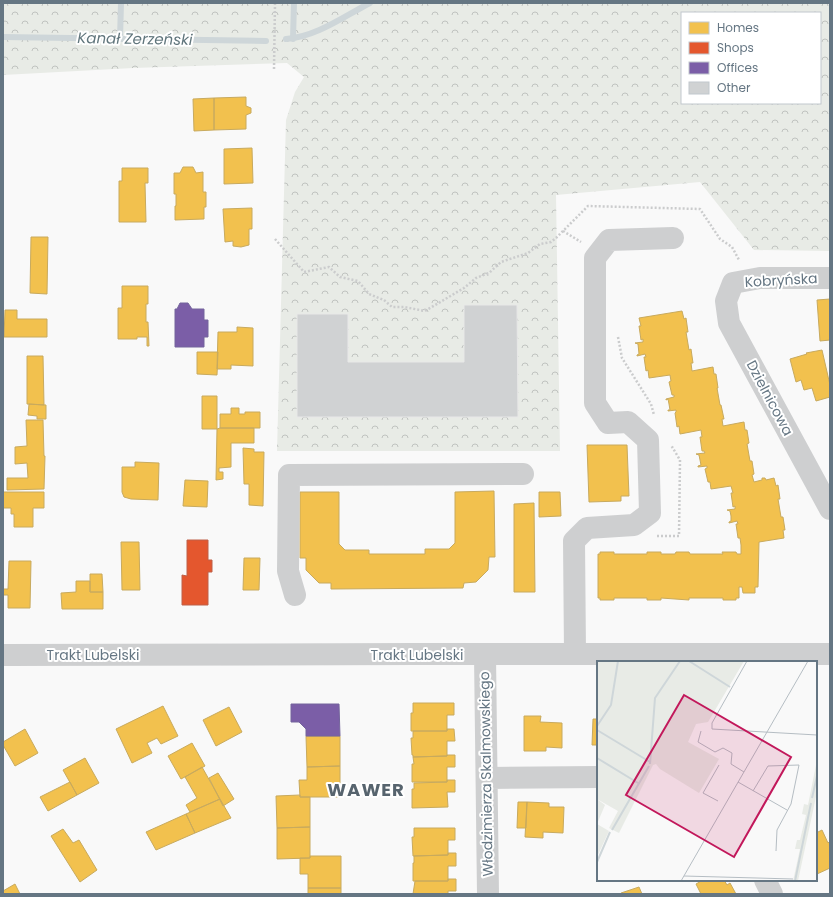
<svg xmlns="http://www.w3.org/2000/svg" width="833" height="897" font-family="Poppins,sans-serif">
	<style>
		.forest { fill: url(#forest-crowns); fill-rule: evenodd }
		.homes { fill: #f2c14e; stroke: #c8aa5e }
		.shops { fill: #e4572e; stroke: #be6048 }
		.offices { fill: #7b5ea7; stroke: #74659c }
		.lines { fill: none; stroke-linecap: round; stroke-linejoin: round }
		.stream { stroke: #ced6d9; stroke-width: 6 }
		.building { fill: #d0d2d3; stroke: #e8e8e8 }
		.path { stroke: #cbcccd; stroke-width: 2.5; stroke-dasharray: 2 2; stroke-linecap: butt }
		.minor { stroke: #cecfd0; stroke-width: 22 }
		.labels { text-anchor: middle; stroke-width: 4; stroke-linejoin: round; paint-order: stroke }
		.street-label { font-size: 14px; fill: #657683; stroke: #fff }
		.water-label { font-size: 15px; font-style: italic; fill: #60757c; stroke: #fff }
		.district-label { font-size: 18px; font-weight: bold; letter-spacing: 1px; fill: #57646e; stroke: #fff }
		.inset-river { fill: none; stroke: #ced6d9; stroke-width: 2 }
		.inset-road { fill: none; stroke: #b5bdc3; stroke-width: 1 }
		.view { fill: #c2185b; fill-opacity: 0.15; stroke: #c2185b; stroke-width: 2 }
		.inset-edge { fill: none; stroke: #657683; stroke-width: 2 }
	</style>
	<defs>
		<pattern id="forest-crowns" width="20" height="18" patternUnits="userSpaceOnUse"><rect width="20" height="18" fill="#e8ebe6"/><path d="M2 6a3 3 0 1 1 6 0M12 15a3 3 0 1 1 6 0" fill="none" stroke="#c0c3c0"/></pattern>
	</defs>
	<rect width="100%" height="100%" fill="#f9f9f9"/>
	<path class="forest" d="M 3,3 L 830,3 L 830,251 L 754,250 L 700,182 L 556,195 L 560,451 L 277,451 L 286,120 L 295,92 L 304,77 L 287,63 L 133,68 L 3,75 ZM 682,13 L 820,13 L 820,103 L 682,103 Z"/>
	<path class="homes" d="M 246,97 L 246,106 L 251,108 L 251,113 L 246,115 L 246,129 L 214,130 L 214,98 Z
		M 214,98 L 214,130 L 194,131 L 193,99 Z
		M 252,148 L 253,183 L 224,184 L 224,149 Z
		M 183,167 L 193,167 L 196,173 L 203,172 L 203,192 L 206,192 L 206,207 L 204,207 L 204,219 L 175,220 L 175,206 L 176,206 L 176,194 L 174,194 L 174,173 L 180,173 Z
		M 122,168 L 148,168 L 148,183 L 145,183 L 146,222 L 119,222 L 119,181 L 122,181 Z
		M 252,208 L 252,229 L 249,229 L 249,245 L 241,247 L 233,246 L 233,241 L 225,242 L 223,209 Z
		M 31,237 L 48,237 L 47,294 L 30,293 Z
		M 122,286 L 148,286 L 148,304 L 146,304 L 146,322 L 148,322 L 149,346 L 147,346 L 147,337 L 137,337 L 137,339 L 118,339 L 118,308 L 122,308 Z
		M 830,299 L 830,340 L 820,341 L 817,300 Z
		M 5,310 L 17,310 L 17,319 L 47,319 L 47,337 L 4,337 Z
		M 682,311 L 684,319 L 686,318 L 688,332 L 686,332 L 689,350 L 691,349 L 693,363 L 691,363 L 692,371 L 713,367 L 714,374 L 716,374 L 718,388 L 717,388 L 720,405 L 721,405 L 724,419 L 722,419 L 723,426 L 744,422 L 745,430 L 747,430 L 749,443 L 747,444 L 750,461 L 752,461 L 754,474 L 752,475 L 754,482 L 762,480 L 762,478 L 765,478 L 766,480 L 774,478 L 776,486 L 778,485 L 780,499 L 778,499 L 781,517 L 783,517 L 785,530 L 783,530 L 784,538 L 759,542 L 758,587 L 755,587 L 755,593 L 743,593 L 742,587 L 739,587 L 739,598 L 736,598 L 736,600 L 723,600 L 723,598 L 689,598 L 689,600 L 661,598 L 661,600 L 647,600 L 647,598 L 614,598 L 614,600 L 600,600 L 600,598 L 598,598 L 598,554 L 600,554 L 600,552 L 614,552 L 614,554 L 647,554 L 647,552 L 661,552 L 661,554 L 675,554 L 676,552 L 689,552 L 690,554 L 723,554 L 722,552 L 736,552 L 737,554 L 741,554 L 741,545 L 740,538 L 738,538 L 736,524 L 738,524 L 737,521 L 729,523 L 729,522 L 731,521 L 731,516 L 730,511 L 727,510 L 735,509 L 735,506 L 733,507 L 731,493 L 733,493 L 731,486 L 711,489 L 710,482 L 708,482 L 705,469 L 707,468 L 707,466 L 698,467 L 698,466 L 701,465 L 699,455 L 696,454 L 705,453 L 704,451 L 702,451 L 700,437 L 702,437 L 701,430 L 680,434 L 679,426 L 677,427 L 675,413 L 676,412 L 676,410 L 668,411 L 668,410 L 670,410 L 669,404 L 668,399 L 666,400 L 666,399 L 674,397 L 674,395 L 672,395 L 669,382 L 671,381 L 670,375 L 649,378 L 648,370 L 646,371 L 644,357 L 646,357 L 645,354 L 637,356 L 637,355 L 639,354 L 638,344 L 635,343 L 643,342 L 643,339 L 641,340 L 639,326 L 641,326 L 639,318 Z
		M 237,327 L 253,328 L 253,366 L 231,365 L 231,369 L 217,369 L 218,332 L 237,332 Z
		M 822,350 L 830,385 L 830,397 L 816,401 L 812,388 L 804,390 L 801,380 L 796,382 L 790,359 L 807,354 L 806,353 Z
		M 197,352 L 218,352 L 217,375 L 197,374 Z
		M 27,356 L 43,356 L 44,405 L 27,404 Z
		M 202,396 L 217,396 L 217,429 L 202,429 Z
		M 29,404 L 46,405 L 46,419 L 37,419 L 37,416 L 28,415 Z
		M 231,408 L 239,408 L 239,414 L 245,414 L 245,412 L 260,412 L 260,428 L 220,428 L 220,414 L 231,414 Z
		M 26,420 L 43,420 L 44,456 L 45,456 L 44,489 L 7,490 L 7,478 L 28,478 L 27,463 L 15,464 L 15,447 L 27,446 Z
		M 220,428 L 254,428 L 254,443 L 231,443 L 231,467 L 219,468 L 219,472 L 223,472 L 223,479 L 216,480 L 217,429 Z
		M 587,445 L 627,445 L 629,496 L 621,496 L 621,501 L 589,502 Z
		M 243,448 L 254,449 L 254,452 L 264,452 L 263,506 L 249,505 L 249,484 L 244,484 Z
		M 135,462 L 159,463 L 158,500 L 131,499 L 124,497 L 122,492 L 122,467 L 135,467 Z
		M 185,480 L 208,481 L 207,507 L 183,506 Z
		M 494,491 L 495,557 L 489,557 L 488,570 L 476,582 L 464,583 L 463,588 L 331,589 L 331,583 L 319,583 L 306,570 L 306,558 L 300,558 L 300,492 L 339,492 L 339,544 L 345,550 L 369,550 L 369,554 L 425,554 L 425,549 L 449,549 L 455,543 L 455,492 Z
		M 3,492 L 44,492 L 44,508 L 33,508 L 33,527 L 14,527 L 14,514 L 11,514 L 11,508 L 3,508 Z
		M 539,492 L 560,492 L 561,516 L 539,517 Z
		M 534,503 L 535,592 L 514,592 L 514,504 Z
		M 121,542 L 139,542 L 140,590 L 122,590 Z
		M 244,558 L 260,558 L 259,590 L 243,590 Z
		M 9,561 L 31,561 L 30,608 L 8,608 L 8,595 L 3,595 L 3,589 L 8,589 Z
		M 90,574 L 102,574 L 103,592 L 90,592 Z
		M 76,581 L 90,581 L 90,592 L 103,592 L 103,609 L 62,609 L 61,593 L 76,592 Z
		M 413,703 L 454,703 L 454,715 L 447,715 L 447,731 L 411,731 L 411,713 L 413,713 Z
		M 163,706 L 178,736 L 161,744 L 157,738 L 147,743 L 152,753 L 132,763 L 116,729 Z
		M 229,707 L 242,732 L 216,746 L 203,720 Z
		M 524,716 L 541,716 L 540,722 L 562,723 L 562,748 L 546,747 L 546,751 L 524,751 Z
		M 593,719 L 598,719 L 598,745 L 592,745 Z
		M 25,729 L 38,753 L 15,766 L 3,745 L 3,742 Z
		M 447,729 L 454,729 L 455,741 L 447,741 L 447,756 L 413,757 L 413,755 L 412,755 L 411,738 L 413,738 L 413,731 L 447,731 Z
		M 306,736 L 340,736 L 340,766 L 307,767 Z
		M 192,743 L 205,766 L 181,779 L 168,756 Z
		M 447,755 L 455,755 L 455,767 L 447,767 L 447,782 L 412,782 L 412,764 L 414,764 L 413,757 L 447,756 Z
		M 85,758 L 99,783 L 77,795 L 63,770 Z
		M 340,766 L 340,797 L 300,797 L 299,780 L 307,780 L 307,767 Z
		M 202,767 L 220,799 L 190,812 L 186,805 L 197,798 L 185,777 Z
		M 218,773 L 234,799 L 223,806 L 209,778 Z
		M 447,780 L 455,780 L 455,792 L 447,792 L 448,807 L 412,808 L 412,789 L 414,789 L 414,783 L 447,782 Z
		M 70,782 L 77,795 L 48,811 L 40,797 Z
		M 300,795 L 300,797 L 310,797 L 310,827 L 277,828 L 276,796 Z
		M 220,799 L 231,818 L 195,833 L 186,814 Z
		M 518,802 L 527,802 L 526,828 L 517,828 Z
		M 527,802 L 549,803 L 549,807 L 564,807 L 563,833 L 543,832 L 543,838 L 525,837 Z
		M 186,814 L 195,833 L 156,850 L 146,832 Z
		M 310,827 L 310,858 L 277,859 L 277,828 Z
		M 414,828 L 455,828 L 455,840 L 448,840 L 448,855 L 413,856 L 412,837 L 414,837 Z
		M 63,829 L 73,843 L 79,840 L 97,870 L 80,882 L 51,836 Z
		M 822,830 L 828,843 L 830,841 L 830,868 L 817,874 L 816,833 Z
		M 448,853 L 456,853 L 456,866 L 448,866 L 448,881 L 413,881 L 413,863 L 414,863 L 414,856 L 448,855 Z
		M 310,856 L 341,856 L 341,888 L 308,888 L 308,874 L 300,874 L 300,858 L 310,858 Z
		M 448,879 L 456,879 L 456,891 L 448,891 L 448,894 L 413,894 L 415,881 L 448,881 Z
		M 703,880 L 724,880 L 727,885 L 730,883 L 736,894 L 701,894 L 696,884 Z
		M 15,884 L 20,894 L 3,894 L 3,891 Z
		M 639,887 L 642,894 L 621,894 L 621,893 Z
		M 308,888 L 341,888 L 341,894 L 308,894 Z"/>
	<path class="shops" d="M 187,540 L 208,540 L 208,560 L 212,560 L 212,572 L 208,572 L 208,605 L 182,605 L 182,575 L 187,576 Z"/>
	<path class="offices" d="M 180,303 L 188,303 L 192,309 L 204,309 L 204,320 L 208,320 L 208,337 L 204,337 L 204,347 L 175,347 L 175,309 L 177,309 Z
		M 291,704 L 339,704 L 340,736 L 306,736 L 306,729 L 299,722 L 291,722 Z"/>
	<g class="lines">
		<path class="stream" d="M 3,37 L 266,41
			M 120,39 L 121,3
			M 286,39 C 316,37 343,17 370,3
			M 293,39 L 294,3"/>
	</g>
	<path class="building" d="M 464,305 L 517,305 L 518,417 L 297,417 L 297,314 L 348,314 L 348,362 L 464,362 Z"/>
	<g class="lines">
		<path class="path" d="M 274,69 L 275,3
			M 563,231 L 581,242
			M 275,239 L 304,272 L 329,267 L 340,277 L 358,281 L 369,294 L 384,300 L 392,307 L 404,307 L 425,311 L 464,288 L 476,278 L 489,273 L 501,262 L 528,253 L 540,244 L 551,242 L 556,238 L 588,206 L 700,209 L 720,239 L 732,247 L 739,260
			M 618,337 L 622,358 L 651,404 L 654,415
			M 657,536 L 679,536 L 680,460 L 671,445"/>
		<path class="minor" d="M 830,278 L 760,278 L 733,283 L 726,301 L 729,323 L 830,509
			M 295,595 L 288,571 L 289,475 L 523,474
			M 575,653 L 574,541 L 587,528 L 634,525 L 650,513 L 648,440 L 628,422 L 608,423 L 595,403 L 595,258 L 609,240 L 673,238
			M 3,655 C 279,653 554,655 830,654
			M 485,655 L 488,894
			M 487,778 L 598,777
			M 765,880 L 772,894"/>
	</g>
	<g class="labels">
		<g class="street-label">
			<text transform="translate(781 280) rotate(-3)" y="5">Kobryńska</text>
			<text transform="translate(770 398) rotate(62)" y="5">Dzielnicowa</text>
			<text x="93" y="660">Trakt Lubelski</text>
			<text x="417" y="660">Trakt Lubelski</text>
			<text transform="translate(486 774) rotate(-91)" y="5">Włodzimierza Skalmowskiego</text>
		</g>
		<g class="water-label">
			<text transform="translate(135 39) rotate(1)" y="5">Kanał Zerzeński</text>
		</g>
		<g class="district-label">
			<text x="366" y="796">WAWER</text>
		</g>
	</g>
	<g transform="translate(597 661)">
		<rect width="220" height="220" fill="#f9f9f9"/>
		<path d="M 220,99 L 220,131 L 201,220 L 196,220 L 203,188 L 198,188 L 200,179 L 203,179 L 209,154 L 205,153 L 207,143 L 211,144 Z" fill="#e8ebe6"/>
		<path d="M 0,0 L 147,0 L 111,61 L 99,63 L 91,81 L 122,98 L 102,132 L 63,108 L 59,103 L 56,104 L 22,172 L 12,167 L 21,150 L 0,138 Z" fill="#e8ebe6"/>
		<path d="M 0,138 L 8,144 L 0,163 ZM 0,163 L 12,170 L 0,196 Z" fill="#e8ebe6"/>
		<path class="inset-river" d="M 92,0 L 133,26M 0,65 L 14,44 L 21,0M 0,69 L 53,101M 0,97 L 41,122M 53,103 L 58,37 L 83,0M 215,137 L 220,115M 15,169 L 52,105M 0,201 L 13,171M 198,220 L 214,142"/>
		<path class="inset-road" d="M 150,0 L 115,62 L 115,68 L 220,74M 104,70 L 101,81 L 118,91 L 126,87 L 135,92 L 134,103 L 147,111M 141,121 L 190,149M 156,130 L 171,105 L 202,104 L 194,143 L 180,169 L 179,190M 121,140 L 106,132 L 122,104M 87,215 L 196,218M 84,220 L 211,0"/>
		<path class="view" d="M 87,34 L 194,96 L 137,196 L 29,134 Z"/>
		<rect width="220" height="220" class="inset-edge"/>
	</g>
	<rect width="833" height="897" fill="none" stroke="#657683" stroke-width="8"/>
	<rect x="681" y="12" width="140" height="92" fill="#ffffff" stroke="#c1c8cd"/>
	<rect x="689" y="22" width="20" height="12" fill="#f2c14e" stroke="#c1c8cd"/>
	<text x="717" y="32" font-size="12" fill="#657683">Homes</text>
	<rect x="689" y="42" width="20" height="12" fill="#e4572e" stroke="#c1c8cd"/>
	<text x="717" y="52" font-size="12" fill="#657683">Shops</text>
	<rect x="689" y="62" width="20" height="12" fill="#7b5ea7" stroke="#c1c8cd"/>
	<text x="717" y="72" font-size="12" fill="#657683">Offices</text>
	<rect x="689" y="82" width="20" height="12" fill="#d0d2d3" stroke="#c1c8cd"/>
	<text x="717" y="92" font-size="12" fill="#657683">Other</text>
</svg>
